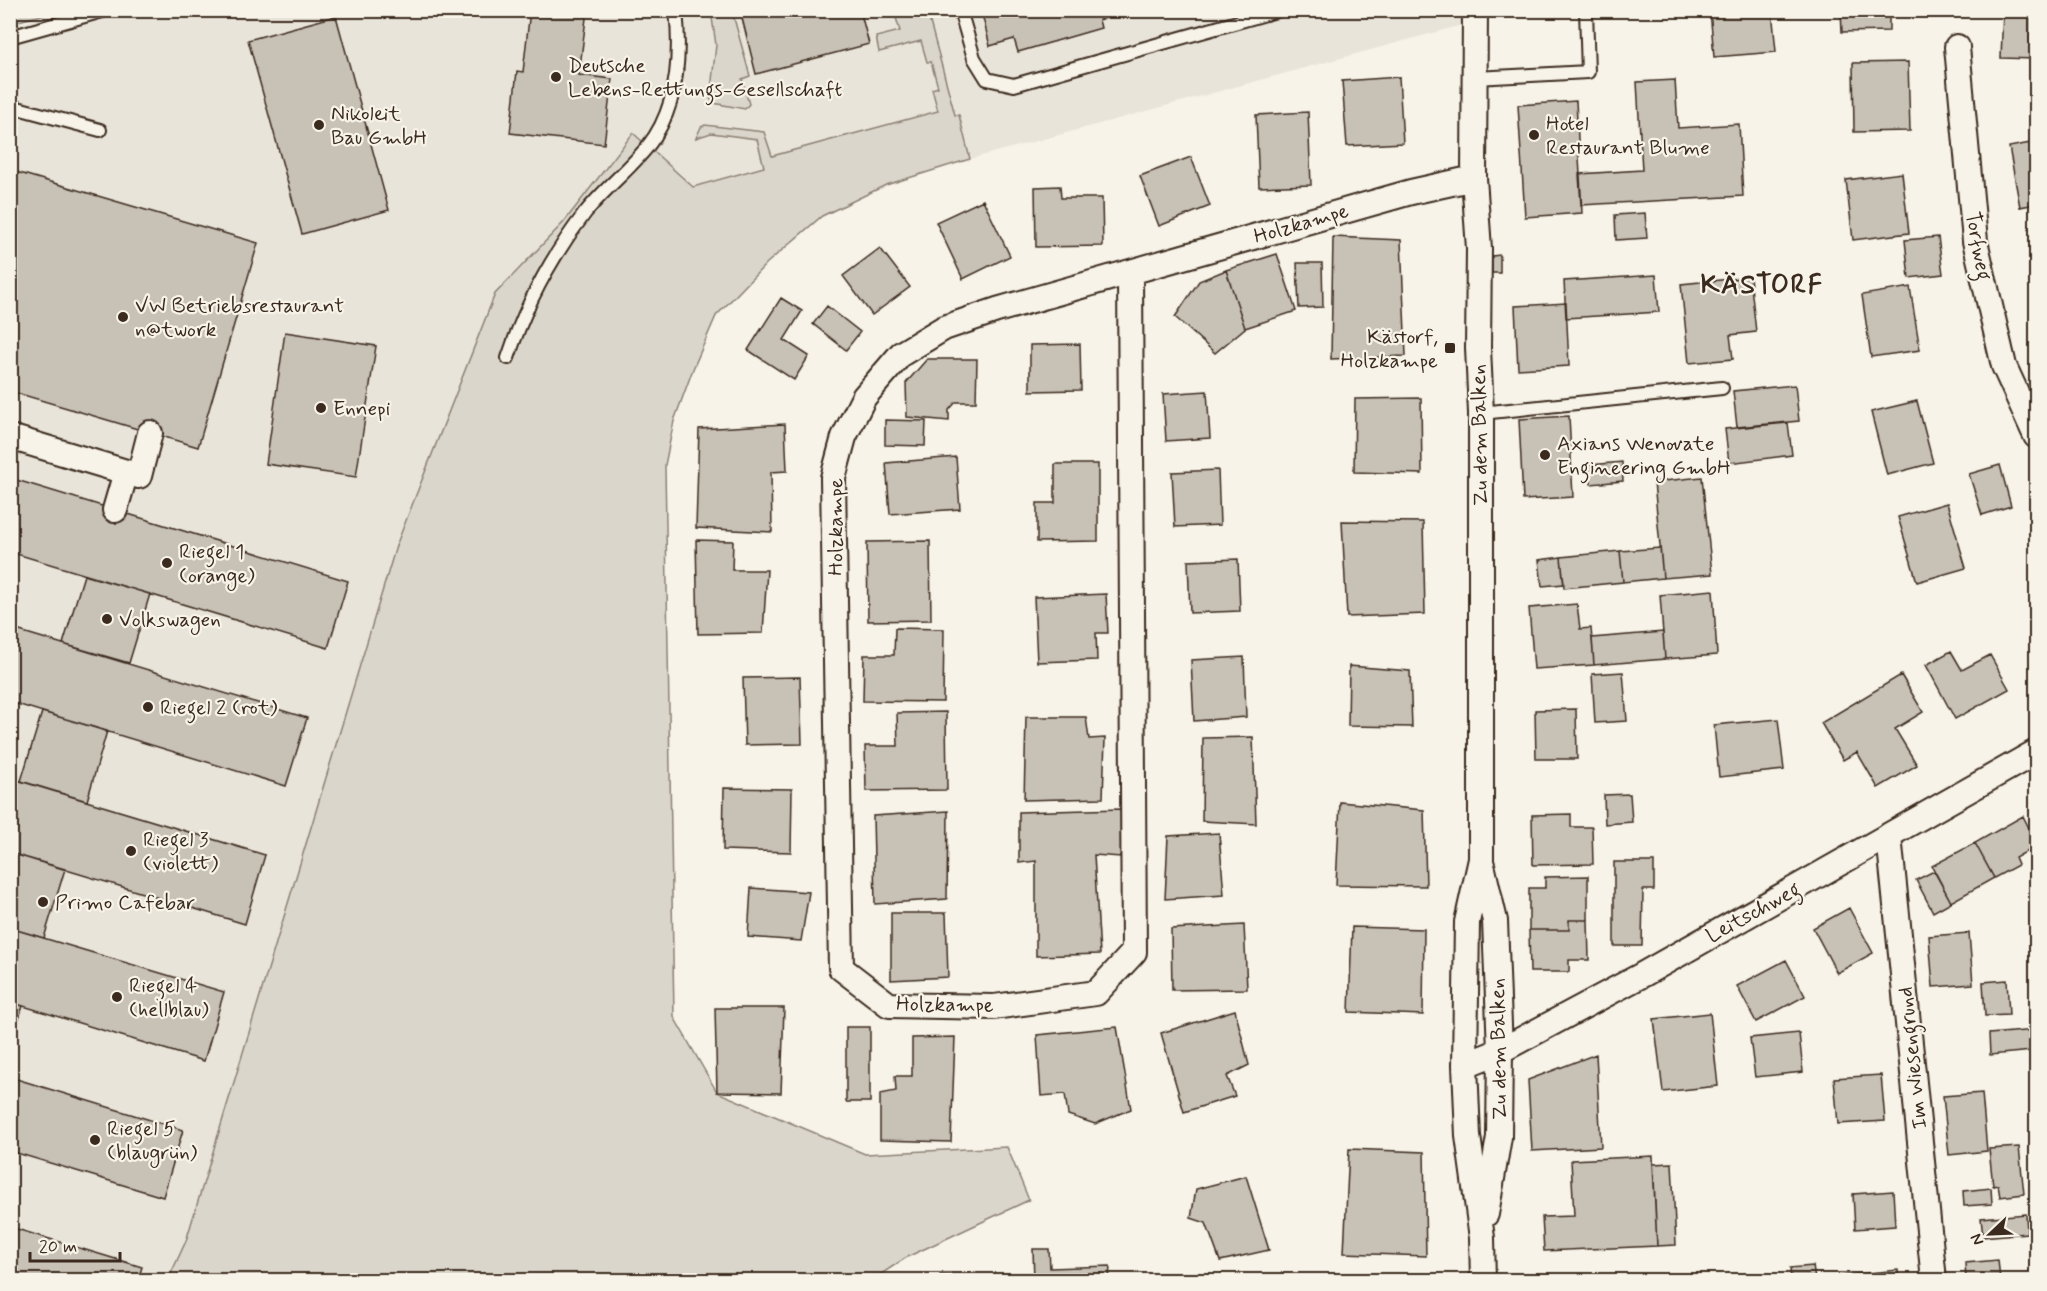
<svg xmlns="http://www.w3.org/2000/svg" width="2047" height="1291" font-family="Mynerve,sans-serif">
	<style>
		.built { fill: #e9e4d9 }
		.green { fill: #dbd6cb; stroke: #8b8074; stroke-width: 1.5 }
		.building { fill: #c8c1b6; stroke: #3b2a1e; stroke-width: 1.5 }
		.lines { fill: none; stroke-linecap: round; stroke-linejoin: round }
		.lane-casing { stroke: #3b2a1e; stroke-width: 16 }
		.street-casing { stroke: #3b2a1e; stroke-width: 28 }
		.lane { stroke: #f7f3e8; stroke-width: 12 }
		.street { stroke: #f7f3e8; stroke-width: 24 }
		.poi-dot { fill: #3b2a1e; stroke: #f7f3e8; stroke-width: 2 }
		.labels { text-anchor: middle; stroke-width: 4.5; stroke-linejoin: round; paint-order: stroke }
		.poi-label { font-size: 21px; fill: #3b2a1e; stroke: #f7f3e8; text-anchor: start }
		.street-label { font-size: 21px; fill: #3b2a1e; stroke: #f7f3e8 }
		.district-label { font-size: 27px; font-weight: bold; letter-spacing: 1.5px; fill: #3b2a1e; stroke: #f7f3e8 }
	</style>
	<rect width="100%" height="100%" fill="#f7f3e8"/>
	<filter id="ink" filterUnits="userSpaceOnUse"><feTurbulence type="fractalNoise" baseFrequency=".0167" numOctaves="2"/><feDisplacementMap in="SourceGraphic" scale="12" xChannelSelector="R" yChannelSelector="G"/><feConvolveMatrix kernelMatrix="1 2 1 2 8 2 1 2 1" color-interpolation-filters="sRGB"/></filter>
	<g filter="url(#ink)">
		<path class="built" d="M 61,10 L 1466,10 L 1466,24 L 970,159 L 959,115 L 693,187 L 632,133 L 564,222 L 495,294 L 396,546 L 186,1241 L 168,1280 L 11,1280 L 10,27 Z"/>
		<path class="green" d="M 11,10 L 58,10 L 58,11 L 11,23 Z
			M 711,11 L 732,11 L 750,76 L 742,79 L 749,104 L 745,109 L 713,103 L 710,98 L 716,45 Z
			M 894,11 L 927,11 L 955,115 L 959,115 L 970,159 L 886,185 L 822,216 L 767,263 L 716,316 L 693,369 L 674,421 L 665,465 L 674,1017 L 717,1092 L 865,1154 L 1007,1147 L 1029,1200 L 907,1257 L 872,1280 L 168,1280 L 186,1241 L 396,546 L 495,294 L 564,222 L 633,133 L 693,187 L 764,167 L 757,139 L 711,133 L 696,138 L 701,127 L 705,125 L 764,132 L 772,156 L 938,111 L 932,89 L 938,87 L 931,62 L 927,62 L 921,41 L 879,52 L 876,37 L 900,31 Z"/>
		<path class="building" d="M 530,10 L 587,10 L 579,75 L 612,79 L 604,144 L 510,133 L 517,71 L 523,72 Z
			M 740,10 L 860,10 L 869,44 L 756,74 Z
			M 981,10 L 1132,10 L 1099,20 L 1101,28 L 1018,52 L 1014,39 L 990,46 Z
			M 1710,10 L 1772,10 L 1776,52 L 1714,57 Z
			M 1841,10 L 1889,10 L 1889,31 L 1842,32 Z
			M 2003,10 L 2036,10 L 2036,59 L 2001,58 Z
			M 336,16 L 389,210 L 302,234 L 248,40 Z
			M 1908,62 L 1910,131 L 1854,132 L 1853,63 Z
			M 1399,77 L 1403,143 L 1347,146 L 1342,81 Z
			M 1675,80 L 1678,128 L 1739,124 L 1743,196 L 1581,205 L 1579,174 L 1642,170 L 1637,82 Z
			M 1576,101 L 1582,213 L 1525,217 L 1518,105 Z
			M 1308,112 L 1311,185 L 1259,187 L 1256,115 Z
			M 2036,142 L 2036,204 L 2020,207 L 2009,147 Z
			M 1191,157 L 1210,206 L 1159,226 L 1140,176 Z
			M 13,171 L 258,243 L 198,447 L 10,391 L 10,178 Z
			M 1902,173 L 1909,233 L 1853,240 L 1846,180 Z
			M 1060,186 L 1061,198 L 1102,198 L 1103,246 L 1036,247 L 1035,187 Z
			M 983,200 L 1010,256 L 963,279 L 936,222 Z
			M 1645,213 L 1647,238 L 1616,240 L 1615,215 Z
			M 1333,237 L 1401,240 L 1406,356 L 1331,359 Z
			M 1938,237 L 1943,274 L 1909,278 L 1905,240 Z
			M 880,248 L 910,287 L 872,315 L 843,276 Z
			M 1277,254 L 1296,311 L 1245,328 L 1226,270 Z
			M 1500,255 L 1500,273 L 1492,273 L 1492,256 Z
			M 1297,263 L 1322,263 L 1323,307 L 1299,308 Z
			M 1226,270 L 1245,328 L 1215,353 L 1175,317 L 1199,281 Z
			M 1656,275 L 1659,312 L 1566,318 L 1564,281 Z
			M 1750,277 L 1756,332 L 1730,335 L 1733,359 L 1689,363 L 1681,284 Z
			M 1910,287 L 1920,350 L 1871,357 L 1862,295 Z
			M 781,298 L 802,311 L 784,340 L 809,356 L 794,380 L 748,350 Z
			M 1566,303 L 1569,366 L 1518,369 L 1515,306 Z
			M 827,306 L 860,332 L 846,350 L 813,324 Z
			M 285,332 L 376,346 L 356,477 L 266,464 Z
			M 1080,344 L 1081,390 L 1030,391 L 1030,345 Z
			M 927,359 L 977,359 L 976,402 L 956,402 L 949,410 L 949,421 L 907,417 L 906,383 Z
			M 1795,385 L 1799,421 L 1737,427 L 1733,391 Z
			M 1207,391 L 1210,438 L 1166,441 L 1163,394 Z
			M 1421,398 L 1422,474 L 1354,472 L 1355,399 Z
			M 1917,401 L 1933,463 L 1887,475 L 1871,412 Z
			M 1569,416 L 1573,497 L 1523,500 L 1519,419 Z
			M 885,420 L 926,421 L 925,446 L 885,445 Z
			M 1788,423 L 1792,455 L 1729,463 L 1725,429 Z
			M 785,424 L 787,471 L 771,472 L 772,532 L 696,528 L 699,429 Z
			M 956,457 L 960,509 L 890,514 L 886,463 Z
			M 1622,462 L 1623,481 L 1591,484 L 1590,465 Z
			M 1055,464 L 1098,464 L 1098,541 L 1037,542 L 1037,503 L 1055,503 Z
			M 2000,465 L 2011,506 L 1982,515 L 1969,474 Z
			M 1218,470 L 1220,525 L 1175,527 L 1172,472 Z
			M 1702,477 L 1712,574 L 1663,578 L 1654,482 Z
			M 10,478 L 348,581 L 328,648 L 10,552 Z
			M 1947,503 L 1966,568 L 1917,582 L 1898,517 Z
			M 1342,521 L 1423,522 L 1425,614 L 1347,617 Z
			M 696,540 L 733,541 L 732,570 L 767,570 L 763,633 L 698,634 Z
			M 930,541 L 931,620 L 868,621 L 867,542 Z
			M 1660,548 L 1663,578 L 1623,582 L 1620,551 Z
			M 1620,551 L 1623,582 L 1564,588 L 1561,557 Z
			M 1561,557 L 1564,584 L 1542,586 L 1539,560 Z
			M 1238,559 L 1240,611 L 1190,613 L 1188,561 Z
			M 84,575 L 150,594 L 129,663 L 63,644 Z
			M 1713,590 L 1717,655 L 1665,659 L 1660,595 Z
			M 1106,594 L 1108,633 L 1096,633 L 1097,660 L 1037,662 L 1034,597 Z
			M 1577,604 L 1580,629 L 1591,628 L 1594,665 L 1534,669 L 1529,608 Z
			M 2036,623 L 2036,641 L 2029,627 Z
			M 10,628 L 307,718 L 286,786 L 10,702 Z
			M 895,628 L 944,629 L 943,702 L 863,701 L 864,655 L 894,655 Z
			M 1663,632 L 1665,659 L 1594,665 L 1592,638 Z
			M 1951,651 L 1962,670 L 1990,655 L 2009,689 L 1955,719 L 1926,665 Z
			M 1244,657 L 1246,717 L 1194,721 L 1191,660 Z
			M 1349,666 L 1410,671 L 1412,727 L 1348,726 Z
			M 1623,672 L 1627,721 L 1595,723 L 1592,674 Z
			M 1901,675 L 1923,712 L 1895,729 L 1917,765 L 1878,788 L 1857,752 L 1843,760 L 1821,723 Z
			M 800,677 L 802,744 L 745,745 L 743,678 Z
			M 1576,709 L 1577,759 L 1536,759 L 1535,710 Z
			M 42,712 L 107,731 L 87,801 L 21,781 Z
			M 946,712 L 947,790 L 866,791 L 865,746 L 898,746 L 897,713 Z
			M 1026,717 L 1086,717 L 1089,739 L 1105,738 L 1103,798 L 1024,800 Z
			M 1778,719 L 1784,770 L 1719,777 L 1714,725 Z
			M 1253,737 L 1256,824 L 1202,821 L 1203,738 Z
			M 10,778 L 265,855 L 245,924 L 10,853 Z
			M 724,788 L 792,789 L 791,852 L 723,850 Z
			M 1630,794 L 1632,822 L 1605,824 L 1604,795 Z
			M 1340,802 L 1424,810 L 1426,886 L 1336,885 Z
			M 1121,809 L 1121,857 L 1094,855 L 1100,954 L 1036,956 L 1036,861 L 1019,863 L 1019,812 Z
			M 948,811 L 947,899 L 875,904 L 873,816 Z
			M 1571,814 L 1571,827 L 1592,827 L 1593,864 L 1533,865 L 1532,815 Z
			M 2023,816 L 2036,842 L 2036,846 L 2015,858 L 2018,865 L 1994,878 L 1975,843 Z
			M 1219,833 L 1224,895 L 1165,899 L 1168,836 Z
			M 1975,843 L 1994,878 L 1951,902 L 1932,866 Z
			M 10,853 L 65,869 L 44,938 L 10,928 Z
			M 1614,862 L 1654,862 L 1654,890 L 1643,890 L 1642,946 L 1614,946 Z
			M 1934,871 L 1951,902 L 1933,912 L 1916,880 Z
			M 1588,876 L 1588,920 L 1569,920 L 1569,930 L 1529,930 L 1529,888 L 1545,888 L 1545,877 Z
			M 751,888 L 809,892 L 801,941 L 748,937 Z
			M 1849,908 L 1873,953 L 1837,973 L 1813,928 Z
			M 891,913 L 946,913 L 948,977 L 891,980 Z
			M 1569,920 L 1588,920 L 1589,960 L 1569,960 L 1569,972 L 1530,972 L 1529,930 L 1569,930 Z
			M 1244,925 L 1247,989 L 1172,990 L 1171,929 Z
			M 1352,927 L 1424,929 L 1423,1015 L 1349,1012 Z
			M 10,928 L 224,992 L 204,1061 L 10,1002 Z
			M 1969,933 L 1973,984 L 1933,987 L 1929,936 Z
			M 1786,960 L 1805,996 L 1756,1022 L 1737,986 Z
			M 2007,980 L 2009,1015 L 1985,1016 L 1983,982 Z
			M 10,1002 L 23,1006 L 10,1046 Z
			M 715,1008 L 784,1008 L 781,1093 L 717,1092 Z
			M 1235,1010 L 1249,1065 L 1227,1076 L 1235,1096 L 1184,1112 L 1161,1033 Z
			M 1710,1013 L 1718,1086 L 1663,1092 L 1654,1019 Z
			M 846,1027 L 870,1027 L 870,1102 L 846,1102 Z
			M 1117,1027 L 1131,1109 L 1095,1124 L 1068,1115 L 1065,1094 L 1041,1096 L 1037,1035 Z
			M 2036,1030 L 2036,1042 L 2032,1051 L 1990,1055 L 1989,1034 Z
			M 1799,1033 L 1803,1072 L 1755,1077 L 1750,1038 Z
			M 955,1037 L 951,1142 L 880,1140 L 880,1094 L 896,1091 L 895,1076 L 912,1076 L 912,1038 Z
			M 1596,1054 L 1601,1147 L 1532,1151 L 1528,1080 Z
			M 1881,1075 L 1885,1121 L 1838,1124 L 1834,1078 Z
			M 10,1077 L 183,1130 L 163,1197 L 10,1151 Z
			M 1982,1093 L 1987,1151 L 1949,1155 L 1943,1096 Z
			M 2019,1147 L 2024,1194 L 2000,1197 L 1998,1185 L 1993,1186 L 1989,1149 Z
			M 1349,1149 L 1424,1152 L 1426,1256 L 1344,1253 Z
			M 1653,1156 L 1657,1246 L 1544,1251 L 1542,1217 L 1574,1216 L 1571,1160 Z
			M 1672,1163 L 1676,1245 L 1657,1246 L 1653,1164 Z
			M 1246,1176 L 1269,1250 L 1220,1261 L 1206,1223 L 1191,1218 L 1196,1189 Z
			M 1991,1188 L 1992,1204 L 1964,1206 L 1963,1191 Z
			M 1893,1191 L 1895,1226 L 1855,1229 L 1853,1194 Z
			M 2026,1214 L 2027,1233 L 1983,1237 L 1981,1218 Z
			M 10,1227 L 142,1267 L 138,1280 L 10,1280 Z
			M 1033,1249 L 1049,1249 L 1050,1268 L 1110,1266 L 1109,1280 L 1034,1280 Z
			M 1998,1260 L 2000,1280 L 1966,1280 L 1965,1263 Z
			M 1813,1266 L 1815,1280 L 1791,1280 L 1790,1268 Z
			M 1898,1270 L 1899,1280 L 1842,1280 L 1841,1276 Z
			M 940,1275 L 1020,1276 L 1019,1280 L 940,1280 Z"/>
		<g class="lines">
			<defs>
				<path id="lane" d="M 960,10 L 974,58 L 987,79 L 1014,85 L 1280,10
					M 10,37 L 106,10
					M 1475,78 L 1588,72 L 1586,10
					M 10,106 L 100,130
					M 508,358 C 525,306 552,256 585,213 C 604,189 629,170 648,146 C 678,108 681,57 676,10
					M 1481,413 L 1722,388"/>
				<path id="street" d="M 1475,10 L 1474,178 L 1479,249 L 1478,348 L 1481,413 L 1481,859 L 1467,922 L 1465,1065 L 1468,1136 L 1482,1238 L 1483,1280
					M 1957,47 L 1975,241 L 2004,366 L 2036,436
					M 1130,273 L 1134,952 L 1096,993 L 994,1007 L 889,1005 L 841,968 L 833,478 L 844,437 L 864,397 L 901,354 L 944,328 L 997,310 L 1411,192 L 1474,178
					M 10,437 L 126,472
					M 115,510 L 126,472 L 139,476 L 150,433
					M 1889,836 L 1934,1280
					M 1482,865 L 1495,921 L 1500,1051 L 1499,1137 L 1486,1214
					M 1465,1065 L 1500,1051 L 1642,975 L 2036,752"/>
			</defs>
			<use href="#lane" class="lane-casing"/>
			<use href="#street" class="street-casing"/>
			<use href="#lane" class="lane"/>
			<use href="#street" class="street"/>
		</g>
	</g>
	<g class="poi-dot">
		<circle cx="556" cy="77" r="6"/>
		<circle cx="319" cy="125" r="6"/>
		<circle cx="1534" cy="135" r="6"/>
		<circle cx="123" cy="317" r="6"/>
		<rect x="1444" y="342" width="12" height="12" rx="3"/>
		<circle cx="321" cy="408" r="6"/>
		<circle cx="1545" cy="455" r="6"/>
		<circle cx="167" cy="563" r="6"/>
		<circle cx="107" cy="619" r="6"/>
		<circle cx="148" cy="707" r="6"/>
		<circle cx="131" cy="851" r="6"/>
		<circle cx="43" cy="902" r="6"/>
		<circle cx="117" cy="997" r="6"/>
		<circle cx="95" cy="1140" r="6"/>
	</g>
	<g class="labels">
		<g class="poi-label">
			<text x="568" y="72">Deutsche<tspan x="568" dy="24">Lebens-Rettungs-Gesellschaft</tspan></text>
			<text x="331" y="120">Nikoleit<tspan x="331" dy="24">Bau GmbH</tspan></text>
			<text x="1546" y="130">Hotel<tspan x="1546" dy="24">Restaurant Blume</tspan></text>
			<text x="135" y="312">VW Betriebsrestaurant<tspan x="135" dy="24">n@twork</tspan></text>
			<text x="1438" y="343" text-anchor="end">Kästorf,<tspan x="1438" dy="24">Holzkampe</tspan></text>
			<text x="333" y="415">Ennepi</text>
			<text x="1557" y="450">Axians Wenovate<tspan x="1557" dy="24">Engineering GmbH</tspan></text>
			<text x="179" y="558">Riegel 1<tspan x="179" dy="24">(orange)</tspan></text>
			<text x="119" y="626">Volkswagen</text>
			<text x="160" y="714">Riegel 2 (rot)</text>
			<text x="143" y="846">Riegel 3<tspan x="143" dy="24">(violett)</tspan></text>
			<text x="55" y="909">Primo Cafebar</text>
			<text x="129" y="992">Riegel 4<tspan x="129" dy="24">(hellblau)</tspan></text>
			<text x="107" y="1135">Riegel 5<tspan x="107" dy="24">(blaugrün)</tspan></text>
		</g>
		<g class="street-label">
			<text transform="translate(1301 223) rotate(-16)" y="7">Holzkampe</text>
			<text transform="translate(1979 246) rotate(80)" y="7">Torfweg</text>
			<text transform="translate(1479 435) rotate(-91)" y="7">Zu dem Balken</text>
			<text transform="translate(835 527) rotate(-90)" y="7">Holzkampe</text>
			<text transform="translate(1753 912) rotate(-29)" y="7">Leitschweg</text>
			<text transform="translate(945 1004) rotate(1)" y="7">Holzkampe</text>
			<text transform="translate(1498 1049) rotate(-91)" y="7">Zu dem Balken</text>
			<text transform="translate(1912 1058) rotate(-96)" y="7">Im Wiesengrund</text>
		</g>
		<g class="district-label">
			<text x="1762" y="293">KÄSTORF</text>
		</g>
	</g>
	<rect width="2047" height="1291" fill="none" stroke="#f7f3e8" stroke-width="36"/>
	<rect x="18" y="18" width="2011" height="1255" fill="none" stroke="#3b2a1e" stroke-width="2" filter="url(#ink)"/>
	<g transform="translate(1990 1234) rotate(247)" stroke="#f7f3e8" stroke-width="4.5" paint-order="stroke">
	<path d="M0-4.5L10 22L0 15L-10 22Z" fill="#3b2a1e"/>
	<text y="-9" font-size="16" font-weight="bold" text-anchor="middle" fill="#3b2a1e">N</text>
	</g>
	<path d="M30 1252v9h90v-9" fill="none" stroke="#3b2a1e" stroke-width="3"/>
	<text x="39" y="1252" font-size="18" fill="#3b2a1e" stroke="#f7f3e8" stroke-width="4.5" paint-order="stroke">20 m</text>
</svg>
